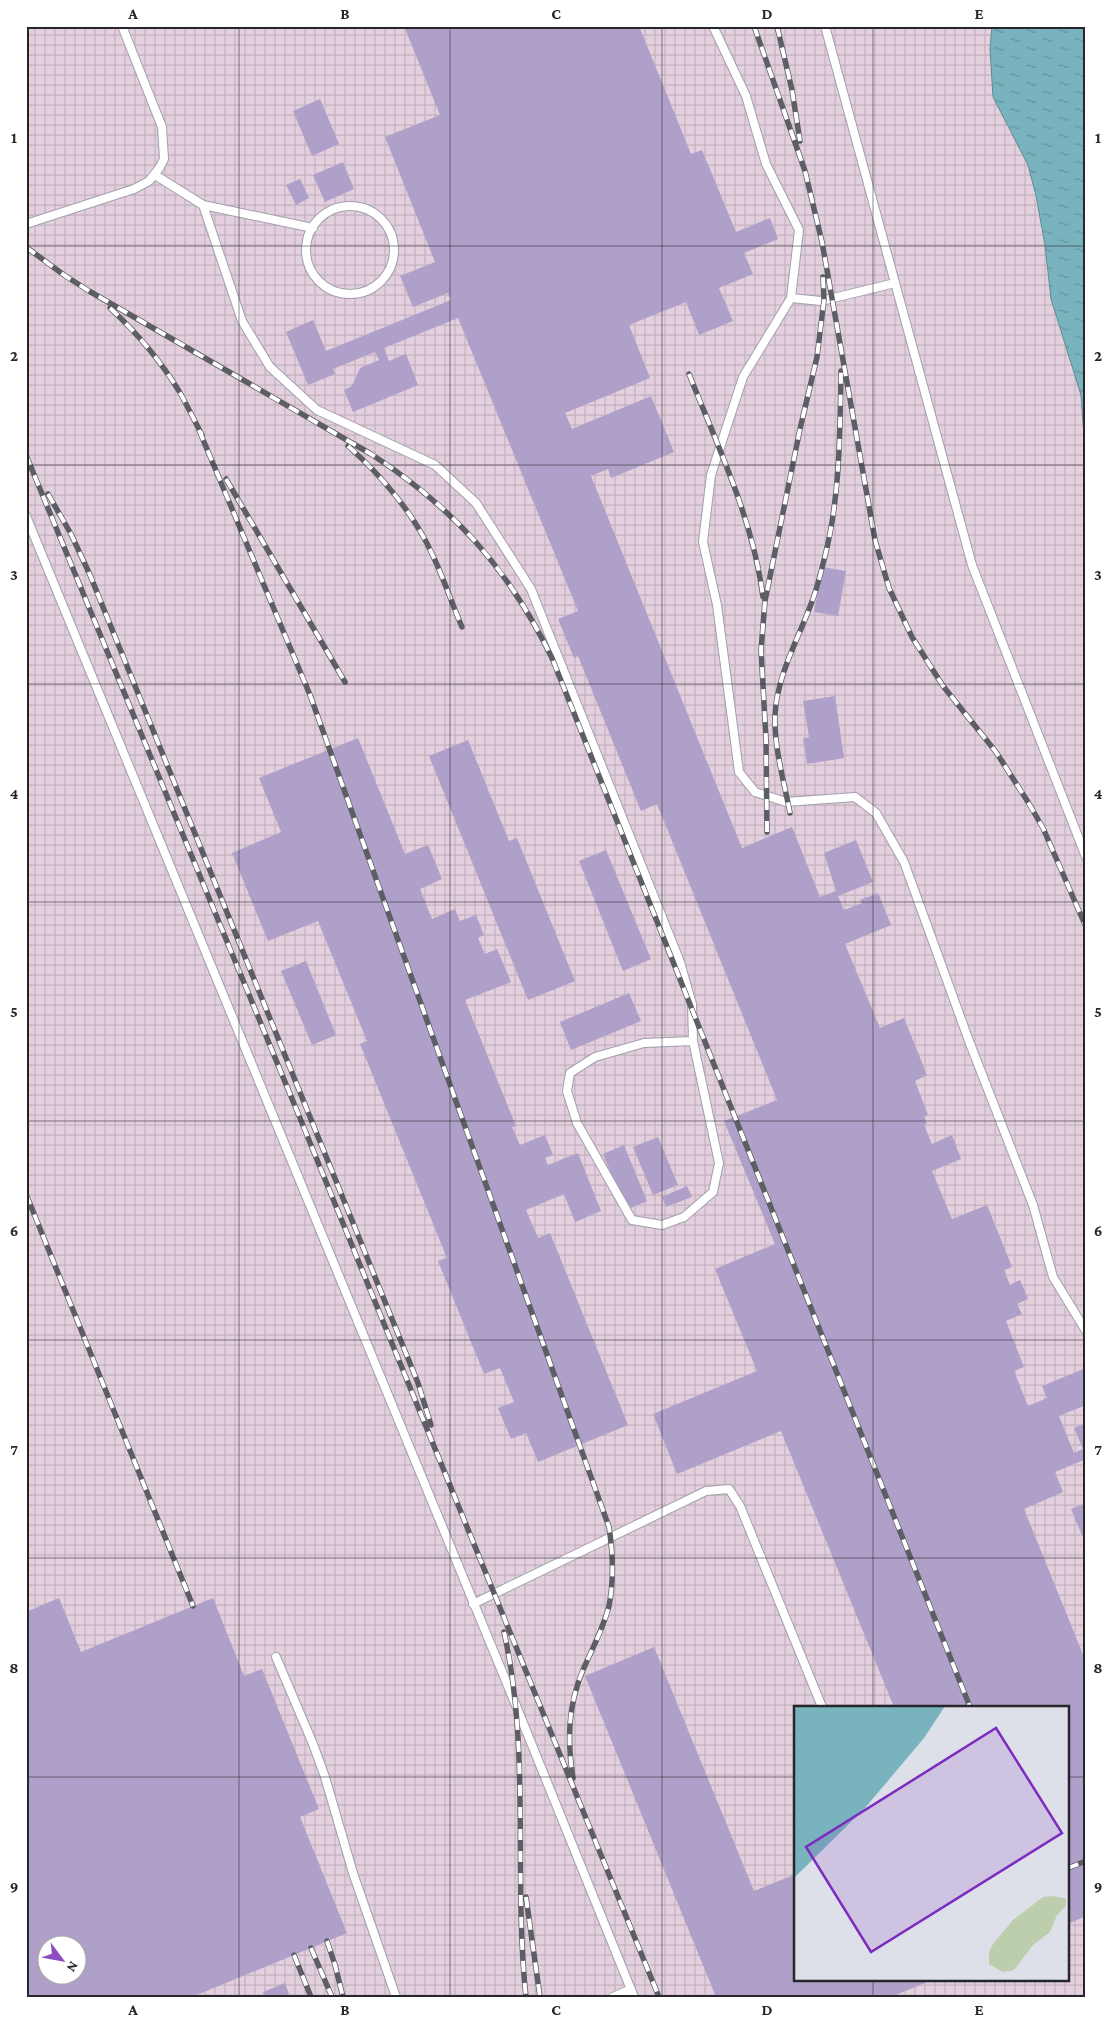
<svg xmlns="http://www.w3.org/2000/svg" width="1112" height="2023" font-family="'Crimson Pro',serif">
	<style>
		.industrial { fill: url(#industrial-grid); fill-rule: evenodd }
		.water { fill: url(#water-ripples); stroke: #608a92 }
		.building { fill: #afa0ca; fill-rule: evenodd }
		.lines { fill: none; stroke-linecap: round; stroke-linejoin: round }
		.service-casing { stroke: #a0a1ac; stroke-width: 10 }
		.service { stroke: #fff; stroke-width: 8 }
		.rail-casing { stroke: #5d5e64; stroke-width: 5.5 }
		.rail { stroke: #fff; stroke-width: 4; stroke-dasharray: 11; stroke-linecap: butt }
		.grid { fill: none; stroke: #27272b; stroke-width: 1; stroke-opacity: 0.55 }
		.view { fill: #7b2cbf; fill-opacity: 0.15; stroke: #7b2cbf; stroke-width: 2.5 }
		.inset-edge { fill: none; stroke: #27272b; stroke-width: 2.5 }
		.neatline { fill: none; stroke: #27272b; stroke-width: 2 }
		.grid-label { font-size: 16px; text-anchor: middle; font-weight: bold; fill: #27272b }
	</style>
	<defs>
		<pattern id="industrial-grid" width="8" height="8" patternUnits="userSpaceOnUse" patternTransform="scale(1.25)"><rect width="8" height="8" fill="#e3cfde"/><path d="M0 4h8M4 0v8" fill="none" stroke="#c3b2bf"/></pattern>
		<pattern id="water-ripples" width="26" height="14" patternUnits="userSpaceOnUse" patternTransform="scale(1.25)"><rect width="26" height="14" fill="#79b4be"/><path d="M2 4q2-2 4 0t4 0M15 11q2-2 4 0t4 0" fill="none" stroke="#63929b"/></pattern>
	</defs>
	<rect width="100%" height="100%" fill="#dddfe9"/>
	<path class="industrial" d="M 26,26 L 992,26 L 993,97 L 1028,165 L 1045,245 L 1051,299 L 1081,395 L 1084,421 L 1086,1997 L 26,1997 ZM 796,1707 L 1068,1707 L 1068,1979 L 796,1979 ZM 48,1946 L 78,1946 L 78,1976 L 48,1976 Z"/>
	<path class="water" d="M 992,26 L 1086,26 L 1086,464 L 1081,395 L 1051,299 L 1045,245 L 1036,196 L 1028,165 L 993,97 L 990,49 Z"/>
	<path class="building" d="M 404,26 L 639,26 L 691,154 L 702,150 L 736,232 L 770,218 L 778,239 L 744,253 L 753,274 L 719,288 L 733,321 L 699,335 L 686,302 L 629,325 L 650,378 L 565,413 L 572,429 L 651,396 L 674,452 L 611,478 L 608,469 L 591,476 L 742,848 L 792,827 L 820,897 L 836,891 L 824,853 L 856,840 L 873,882 L 838,896 L 844,910 L 862,903 L 860,900 L 878,893 L 891,925 L 845,944 L 880,1028 L 904,1018 L 927,1075 L 915,1081 L 928,1115 L 924,1117 L 927,1124 L 924,1125 L 932,1144 L 952,1135 L 961,1159 L 932,1171 L 952,1219 L 987,1205 L 1012,1267 L 1004,1270 L 1010,1285 L 1020,1280 L 1028,1299 L 1017,1304 L 1022,1314 L 1006,1321 L 1024,1367 L 1014,1371 L 1028,1406 L 1047,1398 L 1042,1386 L 1086,1368 L 1086,1405 L 1059,1416 L 1074,1453 L 1083,1449 L 1074,1428 L 1086,1423 L 1086,1459 L 1055,1472 L 1063,1492 L 1024,1509 L 1086,1662 L 1086,1916 L 1068,1924 L 1068,1707 L 894,1707 L 781,1431 L 677,1474 L 653,1414 L 757,1371 L 715,1269 L 775,1244 L 724,1121 L 777,1100 L 657,804 L 641,811 L 578,656 L 574,658 L 558,619 L 578,611 L 458,318 L 384,348 L 389,361 L 406,354 L 418,385 L 353,412 L 344,390 L 352,386 L 360,368 L 379,360 L 375,352 L 333,369 L 335,374 L 308,385 L 286,332 L 313,320 L 326,351 L 451,300 L 448,293 L 413,307 L 400,276 L 435,262 L 385,137 L 440,115 Z
		M 320,99 L 339,144 L 312,156 L 293,111 Z
		M 343,162 L 354,189 L 325,202 L 313,175 Z
		M 300,179 L 309,198 L 296,205 L 286,185 Z
		M 822,567 L 846,571 L 838,616 L 814,612 Z
		M 835,696 L 844,758 L 807,764 L 803,739 L 809,737 L 803,701 Z
		M 358,738 L 405,854 L 428,845 L 442,879 L 420,889 L 432,919 L 455,909 L 460,921 L 476,915 L 484,935 L 478,938 L 485,954 L 497,949 L 511,982 L 465,1000 L 516,1126 L 512,1127 L 520,1145 L 545,1135 L 553,1155 L 545,1158 L 548,1165 L 578,1153 L 601,1211 L 575,1222 L 564,1194 L 526,1210 L 538,1238 L 550,1233 L 628,1425 L 538,1462 L 526,1433 L 511,1439 L 498,1408 L 514,1402 L 500,1368 L 484,1374 L 438,1261 L 447,1258 L 360,1044 L 367,1041 L 318,921 L 268,941 L 232,853 L 281,832 L 259,778 Z
		M 468,740 L 509,841 L 517,838 L 575,981 L 528,1000 L 429,756 Z
		M 606,850 L 651,959 L 623,971 L 579,861 Z
		M 306,961 L 336,1035 L 312,1045 L 281,971 Z
		M 629,993 L 641,1021 L 571,1050 L 560,1022 Z
		M 658,1137 L 678,1185 L 653,1195 L 633,1147 Z
		M 624,1145 L 647,1201 L 626,1210 L 603,1154 Z
		M 687,1186 L 692,1197 L 666,1207 L 662,1197 Z
		M 1086,1503 L 1086,1545 L 1071,1509 Z
		M 59,1598 L 81,1652 L 213,1598 L 244,1676 L 262,1669 L 319,1809 L 300,1817 L 347,1933 L 192,1997 L 26,1997 L 26,1612 ZM 48,1946 L 78,1946 L 78,1976 L 48,1976 Z
		M 654,1647 L 754,1891 L 796,1874 L 796,1979 L 934,1979 L 891,1997 L 716,1997 L 585,1676 Z
		M 285,1983 L 290,1997 L 264,1997 L 263,1992 Z"/>
	<g class="lines">
		<defs>
			<path id="service" d="M 713,26 L 746,96 L 766,164 L 799,230 L 791,298 L 743,377 L 711,475 L 703,542 L 717,605 L 739,772 L 755,792 L 786,802 L 855,797 L 876,813 L 904,862 L 969,1041 L 1033,1205 L 1053,1277 L 1086,1331
				M 825,26 L 972,565 L 1086,857
				M 155,175 L 203,205 L 242,321 L 270,367 L 317,410 L 435,465 L 476,503 L 531,589 L 680,962 L 692,1004 L 693,1041 L 719,1163 L 713,1192 L 684,1217 L 662,1225 L 632,1220 L 577,1123 L 567,1091 L 570,1073 L 595,1057 L 644,1043 L 693,1041
				M 203,205 L 313,228
				M306 250a44 44 0 1 1 88 0a44 44 0 1 1-88 0Z
				M 26,224 L 134,189 L 149,181 L 160,167 L 164,159 L 162,127 L 122,26
				M 791,298 L 821,301 L 895,283
				M 26,516 L 517,1708 L 634,1997
				M 473,1604 L 706,1491 L 729,1489 L 740,1506 L 822,1707
				M 276,1657 L 313,1744 L 325,1777 L 353,1873 L 396,1997
				M 613,1997 L 631,1989"/>
		</defs>
		<use href="#service" class="service-casing"/>
		<use href="#service" class="service"/>
		<defs>
			<path id="rail" d="M 754,26 L 805,171 L 822,242 L 875,540 L 889,588 L 912,637 L 943,686 L 996,752 L 1028,802 L 1043,828 L 1086,927
				M 777,26 L 792,90 L 800,141
				M 26,247 L 64,275 L 89,291 L 371,454 C 454,508 508,568 552,658 L 970,1707
				M 110,308 C 136,332 160,360 179,391 C 187,405 194,420 202,435
				M 689,374 C 718,447 753,519 763,597
				M 199,430 L 310,695 L 609,1527 C 613,1553 614,1580 609,1606 C 603,1629 592,1649 583,1670 C 568,1705 567,1740 573,1778
				M 348,446 C 382,476 415,515 433,556 C 444,579 452,604 462,627
				M 26,455 L 302,1123 L 659,1997
				M 226,479 L 345,682
				M 48,494 L 71,534 L 90,575 L 418,1383 L 431,1425
				M 790,813 C 784,781 774,748 775,715 C 777,675 798,640 811,604 C 817,589 821,572 825,556 C 840,497 840,433 841,371
				M 767,832 L 766,739 L 761,650 L 765,601 L 800,429 L 817,357 L 824,300 L 823,277
				M 26,1194 L 193,1606
				M 504,1632 C 531,1751 513,1876 526,1997
				M 1068,1868 L 1086,1861
				M 526,1897 L 540,1997
				M 327,1941 L 335,1965 L 343,1997
				M 311,1948 L 332,1997
				M 294,1955 L 311,1997"/>
		</defs>
		<use href="#rail" class="rail-casing"/>
		<use href="#rail" class="rail"/>
	</g>
	<path class="grid" d="M 239,26 L 239,1997M 450,26 L 450,1997M 662,26 L 662,1997M 873,26 L 873,1707M 26,246 L 1086,246M 26,465 L 1086,465M 26,684 L 1086,684M 26,902 L 1086,902M 26,1121 L 1086,1121M 26,1340 L 1086,1340M 26,1558 L 1086,1558M 26,1777 L 796,1777M 1068,1777 L 1086,1777M 873,1979 L 873,1997"/>
	<g transform="translate(794 1706)">
		<rect width="275" height="275" fill="#dddfe9"/>
		<path d="M 260,190 L 272,193 L 272,200 L 263,209 L 256,226 L 239,239 L 220,264 L 209,266 L 195,258 L 195,246 L 199,238 L 219,214 L 249,191 Z" fill="#bdcead"/>
		<path d="M 0,0 L 151,0 L 130,32 L 71,102 L 0,172 Z" fill="#79b4be"/>
		<path class="view" d="M 202,22 L 268,127 L 77,246 L 12,141 Z"/>
		<rect width="275" height="275" class="inset-edge"/>
	</g>
	<rect width="1112" height="2023" fill="none" stroke="#ffffff" stroke-width="55"/>
	<g transform="translate(62 1960) rotate(122)"><circle r="24" fill="#ffffff" stroke="#a9a9aa"/>
	<path d="M0-4L9 19L0 12L-9 19Z" fill="#8c4dc3"/>
	<text y="-8" font-size="14" font-weight="bold" text-anchor="middle" fill="#27272b">N</text>
	</g>
	<rect x="28" y="28" width="1056" height="1968" class="neatline"/>
	<g class="grid-label">
		<text x="133" y="19">A</text>
		<text x="345" y="19">B</text>
		<text x="556" y="19">C</text>
		<text x="767" y="19">D</text>
		<text x="979" y="19">E</text>
		<text x="14" y="143">1</text>
		<text x="1098" y="143">1</text>
		<text x="14" y="361">2</text>
		<text x="1098" y="361">2</text>
		<text x="14" y="580">3</text>
		<text x="1098" y="580">3</text>
		<text x="14" y="799">4</text>
		<text x="1098" y="799">4</text>
		<text x="14" y="1017">5</text>
		<text x="1098" y="1017">5</text>
		<text x="14" y="1236">6</text>
		<text x="1098" y="1236">6</text>
		<text x="14" y="1455">7</text>
		<text x="1098" y="1455">7</text>
		<text x="14" y="1673">8</text>
		<text x="1098" y="1673">8</text>
		<text x="14" y="1892">9</text>
		<text x="1098" y="1892">9</text>
		<text x="133" y="2015">A</text>
		<text x="345" y="2015">B</text>
		<text x="556" y="2015">C</text>
		<text x="767" y="2015">D</text>
		<text x="979" y="2015">E</text>
	</g>
</svg>
